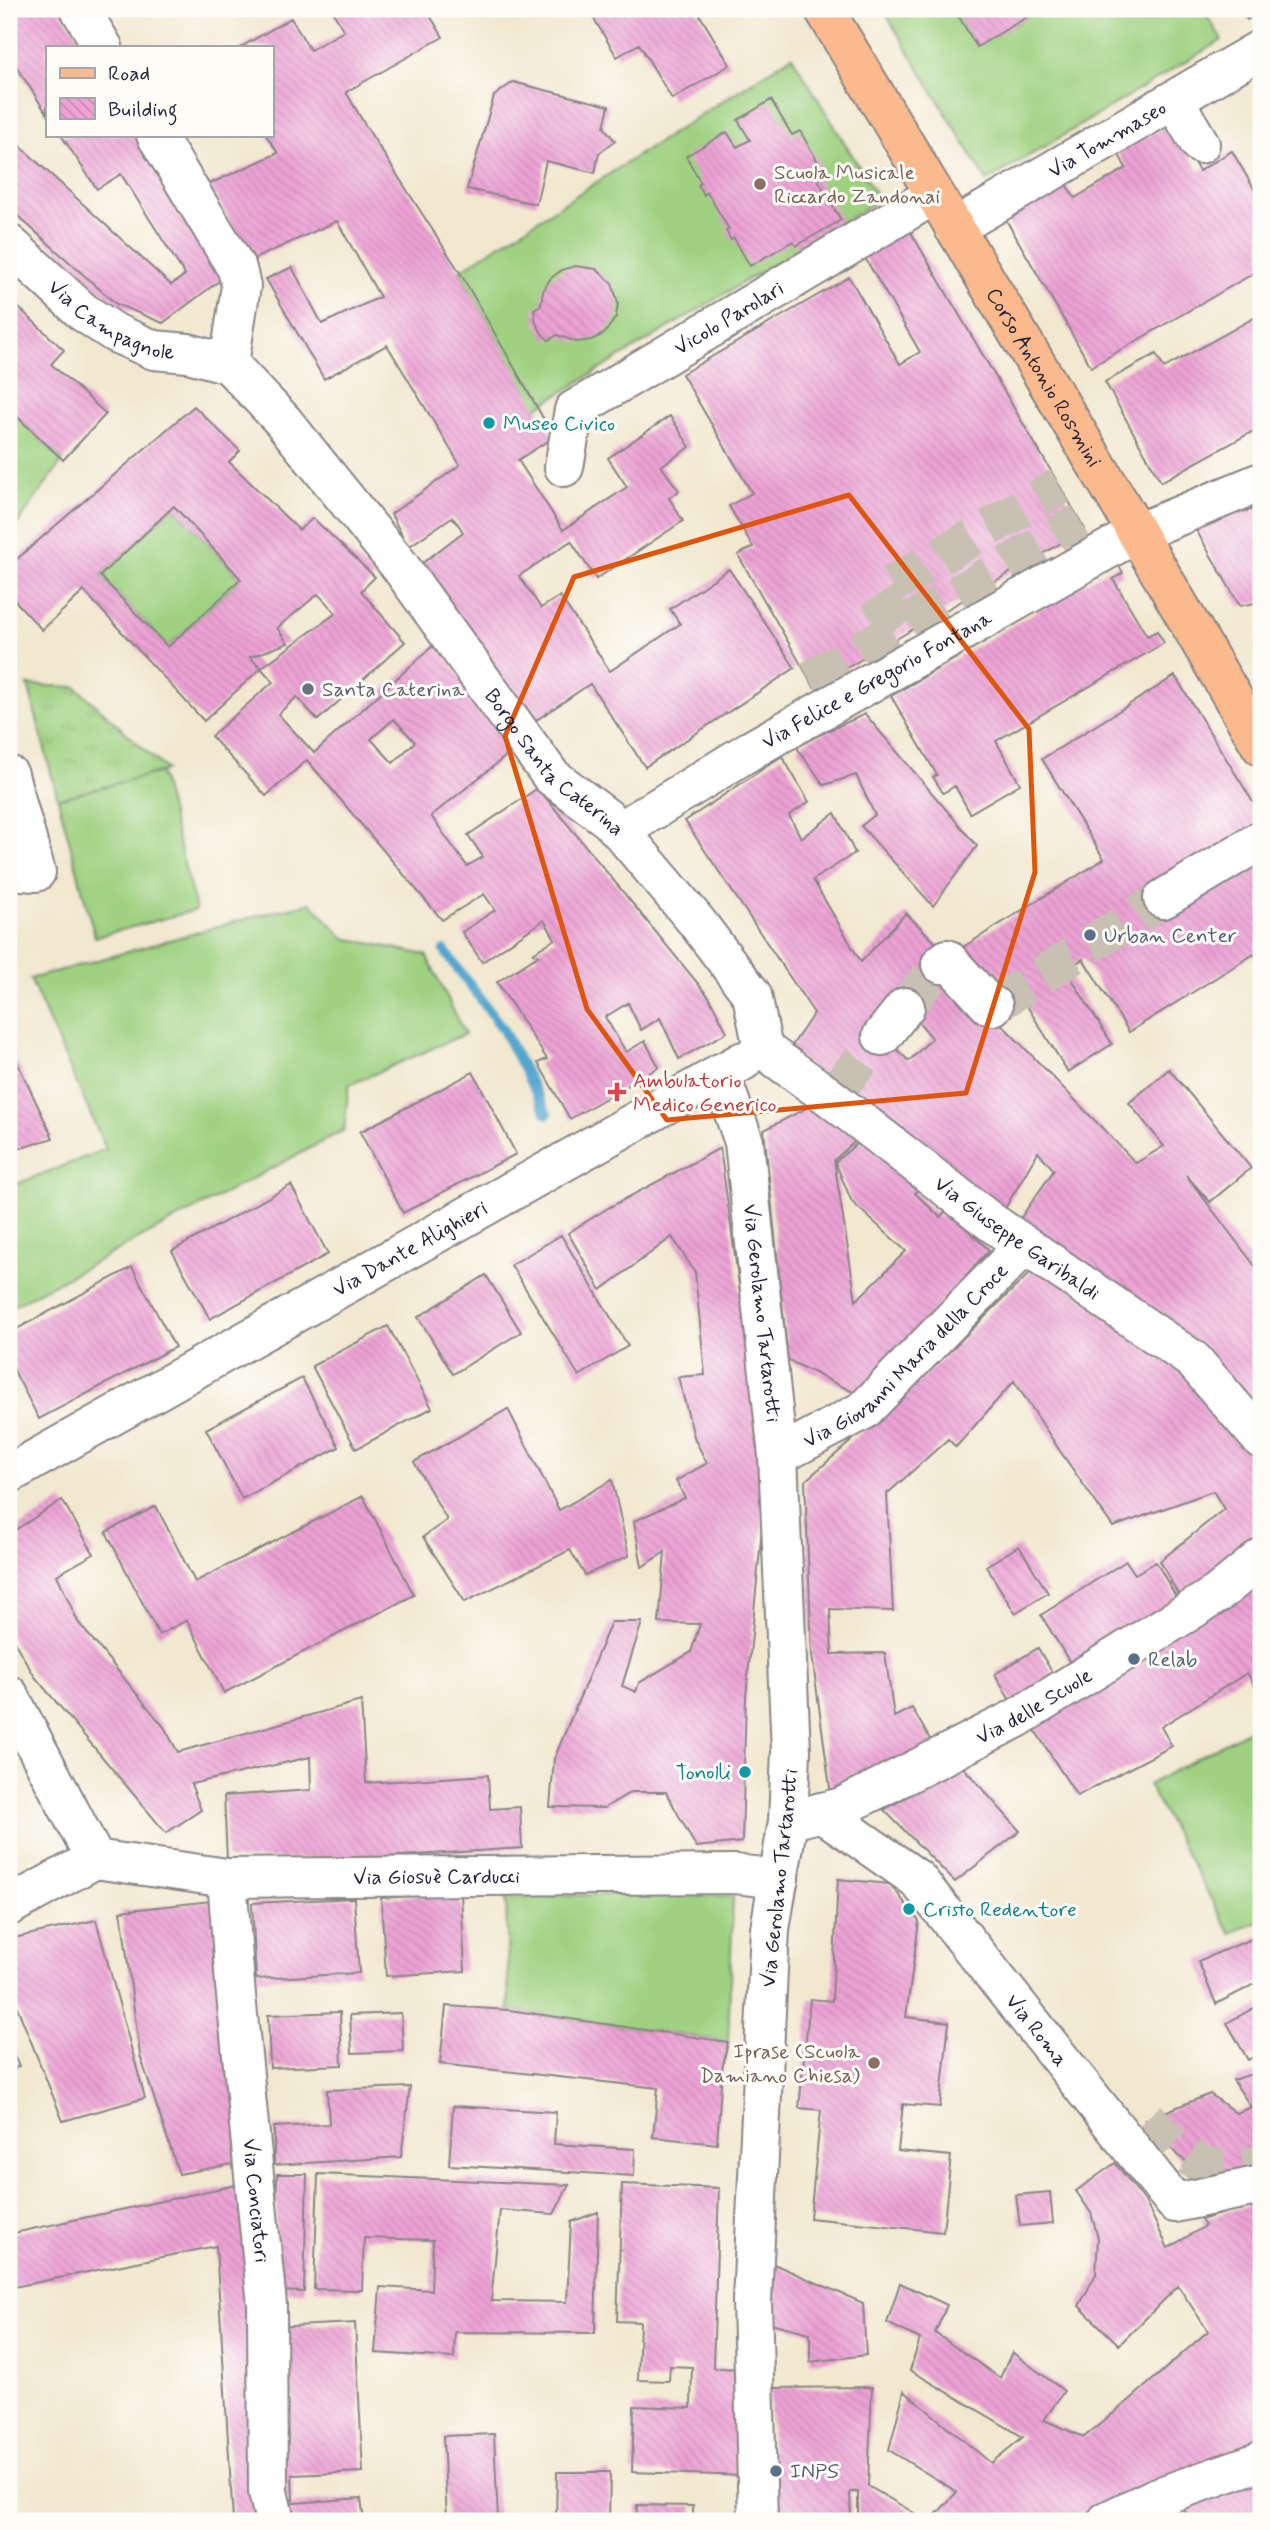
<svg xmlns="http://www.w3.org/2000/svg" width="1270" height="2530" font-family="Mynerve,sans-serif">
	<style>
		.grass { fill: url(#grass-tufts); stroke: #607a5e; stroke-width: 2 }
		.garden { fill: #9fd181; stroke: #607a5e; stroke-width: 2 }
		.lines { fill: none; stroke-linecap: round; stroke-linejoin: round }
		.stream { stroke: #54a6cf; stroke-width: 10 }
		.building { fill: url(#building-back-hatch); fill-rule: evenodd }
		.minor-tunnel { stroke: #c8c0b2; stroke-width: 38; stroke-dasharray: 38 19; stroke-linecap: butt }
		.minor-casing { stroke: #8a8586; stroke-width: 42 }
		.major-casing { stroke: #8a8586; stroke-width: 42 }
		.minor { stroke: #fff; stroke-width: 38 }
		.major { stroke: #fbba8d; stroke-width: 38 }
		.marked { fill: none; stroke: #de560e; stroke-width: 5; stroke-linejoin: round }
		.education-dot { fill: #8d6e63; stroke: #fdfcf7; stroke-width: 2.5 }
		.culture-dot { fill: #0f9aa8; stroke: #fdfcf7; stroke-width: 2.5 }
		.worship-dot { fill: #6b7280; stroke: #fdfcf7; stroke-width: 2.5 }
		.service-dot { fill: #5c6f8a; stroke: #fdfcf7; stroke-width: 2.5 }
		.health-dot { fill: #e0444e; stroke: #fdfcf7; stroke-width: 2.5 }
		.labels { text-anchor: middle; stroke-width: 6; stroke-linejoin: round; paint-order: stroke }
		.street-label { font-size: 21px; fill: #22223b; stroke: #fdfcf7 }
		.education-label { font-size: 21px; fill: #785e54; stroke: #fdfcf7; text-anchor: start }
		.culture-label { font-size: 21px; fill: #0d838f; stroke: #fdfcf7; text-anchor: start }
		.worship-label { font-size: 21px; fill: #5b616d; stroke: #fdfcf7; text-anchor: start }
		.service-label { font-size: 21px; fill: #4e5e75; stroke: #fdfcf7; text-anchor: start }
		.health-label { font-size: 21px; fill: #be3a42; stroke: #fdfcf7; text-anchor: start }
	</style>
	<defs>
		<pattern id="grass-tufts" width="24" height="20" patternUnits="userSpaceOnUse" patternTransform="scale(1.75)"><rect width="24" height="20" fill="#9fd181"/><path d="M3 7l-1-3M5 7V3M7 7l1-3M15 17l-1-3M17 17v-4M19 17l1-3" fill="none" stroke="#89b370"/></pattern>
		<pattern id="building-back-hatch" width="6" height="6" patternUnits="userSpaceOnUse" patternTransform="scale(1.75)"><rect width="6" height="6" fill="#eca2d4"/><path d="M-1 5l2 2M0 0l6 6M5-1l2 2" fill="none" stroke="#ca8bb7"/></pattern>
	</defs>
	<rect width="100%" height="100%" fill="#fdfcf7"/>
	<filter id="ink" filterUnits="userSpaceOnUse"><feTurbulence type="fractalNoise" baseFrequency=".0143" numOctaves="2"/><feDisplacementMap in="SourceGraphic" scale="14" xChannelSelector="R" yChannelSelector="G"/><feConvolveMatrix kernelMatrix="1 2 1 2 8 2 1 2 1" color-interpolation-filters="sRGB"/></filter>
	<filter id="wash" filterUnits="userSpaceOnUse"><feTurbulence type="fractalNoise" baseFrequency=".00686" numOctaves="4" result="noise"/><feDisplacementMap in="SourceGraphic" scale="28" xChannelSelector="R" yChannelSelector="G"/><feGaussianBlur stdDeviation="1.57" result="paint"/><feColorMatrix in="noise" values="0 0 0 0 0 0 0 0 0 0 0 0 0 0 0 0 0 1.4 0 .05"/><feComposite in="paint" operator="in"/></filter>
	<g filter="url(#wash)">
		<rect width="100%" height="100%" fill="#f2e8d0"/>
		<path class="grass" d="M 28,685 L 76,687 L 167,770 L 58,799 Z"/>
		<path class="garden" d="M 883,9 L 954,9 L 977,46 L 1040,9 L 1203,9 L 1222,40 L 987,181 Z
			M 792,56 L 879,200 L 536,408 L 459,271 Z
			M 9,409 L 63,460 L 11,533 L 9,531 Z
			M 174,506 L 241,579 L 168,647 L 100,576 Z
			M 160,772 L 196,910 L 95,937 L 58,799 Z
			M 311,903 L 344,938 L 426,955 L 465,1034 L 349,1085 L 344,1130 L 9,1308 L 9,1187 L 106,1149 L 30,979 L 259,915 Z
			M 1249,1730 L 1261,1764 L 1261,1921 L 1230,1933 L 1148,1785 Z
			M 617,1894 L 733,1896 L 728,2042 L 509,2010 L 506,1898 Z"/>
		<g class="lines">
			<path class="stream" d="M 444,950 L 502,1028 L 547,1114"/>
		</g>
		<g id="blocks">
			<path class="building" d="M 9,9 L 60,9 L 85,47 L 47,47 L 47,114 L 9,55 Z
				M 331,9 L 426,9 L 443,37 L 346,92 L 365,125 L 459,271 L 554,437 L 518,460 L 563,530 L 627,487 L 608,458 L 670,416 L 690,447 L 661,466 L 679,491 L 669,498 L 683,521 L 596,579 L 571,541 L 519,576 L 541,608 L 560,596 L 610,671 L 680,624 L 670,609 L 729,569 L 795,668 L 645,767 L 590,684 L 526,727 L 420,565 L 463,532 L 458,524 L 452,517 L 408,547 L 391,514 L 460,465 L 387,345 L 324,379 L 266,279 L 292,267 L 322,324 L 380,297 L 337,221 L 252,260 L 209,184 L 278,153 L 266,135 L 271,135 L 271,47 L 241,47 L 291,18 L 310,50 L 344,31 Z
				M 588,9 L 696,9 L 730,65 L 672,99 L 639,44 L 617,57 Z
				M 954,9 L 1040,9 L 977,47 Z
				M 1240,9 L 1261,9 L 1261,12 L 1247,20 Z
				M 513,82 L 609,106 L 604,127 L 615,141 L 599,153 L 595,173 L 546,161 L 536,204 L 467,189 L 494,96 Z
				M 771,100 L 792,135 L 800,131 L 822,169 L 814,173 L 841,220 L 796,246 L 793,241 L 750,266 L 734,238 L 731,240 L 726,231 L 729,229 L 707,192 L 704,195 L 698,185 L 701,183 L 686,156 L 727,132 L 737,147 L 750,140 L 738,120 Z
				M 1171,123 L 1199,171 L 1232,151 L 1257,194 L 1261,192 L 1261,269 L 1091,367 L 1005,218 L 1065,183 L 1075,198 L 1126,168 L 1118,153 Z
				M 61,135 L 142,135 L 227,275 L 163,323 L 116,304 L 9,208 L 9,136 L 171,285 L 185,275 L 121,174 L 97,189 Z
				M 906,224 L 1085,529 L 814,687 L 738,555 L 753,547 L 729,506 L 752,493 L 682,374 L 849,277 L 900,364 L 920,352 L 861,251 Z
				M 575,266 L 596,269 L 612,283 L 618,303 L 616,317 L 604,334 L 591,340 L 577,342 L 557,335 L 549,340 L 543,335 L 536,323 L 534,309 L 541,305 L 543,291 L 550,279 L 562,270 Z
				M 17,306 L 64,350 L 51,364 L 106,414 L 63,460 L 9,409 L 9,315 Z
				M 1261,314 L 1261,427 L 1161,482 L 1105,382 L 1156,354 L 1164,368 Z
				M 194,406 L 240,451 L 229,462 L 299,530 L 313,518 L 375,577 L 361,591 L 405,642 L 318,720 L 297,697 L 278,714 L 314,753 L 435,644 L 520,745 L 431,816 L 467,866 L 483,857 L 468,835 L 538,788 L 709,997 L 727,1032 L 679,1059 L 660,1018 L 641,1030 L 628,1003 L 605,1017 L 626,1052 L 645,1041 L 659,1067 L 570,1119 L 538,1063 L 547,1059 L 497,982 L 538,956 L 533,953 L 555,939 L 544,920 L 482,962 L 462,932 L 495,910 L 484,894 L 442,920 L 307,760 L 266,796 L 211,736 L 273,682 L 261,668 L 336,613 L 318,594 L 277,628 L 288,643 L 250,657 L 261,668 L 204,721 L 84,591 L 42,630 L 9,594 L 9,566 ZM 174,506 L 241,579 L 168,647 L 100,576 ZM 394,719 L 415,742 L 393,763 L 371,739 Z
				M 1261,508 L 1261,602 L 1240,606 L 1192,523 Z
				M 1118,564 L 1123,573 L 1113,579 L 1147,636 L 1157,631 L 1164,643 L 996,741 L 1020,784 L 970,813 L 955,786 L 943,793 L 933,777 L 937,775 L 891,696 Z
				M 1175,676 L 1261,815 L 1261,965 L 1254,954 L 1129,1032 L 1083,959 L 1066,970 L 1112,1044 L 1068,1072 L 1022,998 L 999,1012 L 960,949 L 1104,859 L 1042,759 Z
				M 865,714 L 977,846 L 933,906 L 861,826 L 875,815 L 856,775 L 824,785 L 797,748 L 810,739 Z
				M 782,756 L 809,802 L 789,815 L 801,838 L 835,813 L 855,853 L 813,880 L 861,962 L 906,913 L 944,951 L 948,969 L 1136,1163 L 1164,1146 L 1129,1103 L 1169,1069 L 1251,1168 L 1210,1202 L 1186,1175 L 1261,1274 L 1261,1423 L 1015,1226 L 1054,1170 L 1038,1152 L 1000,1217 L 789,1050 L 814,1013 L 685,821 ZM 909,1010 L 932,1038 L 909,1061 L 872,1026 Z
				M 9,1045 L 53,1138 L 9,1152 Z
				M 473,1072 L 516,1154 L 403,1213 L 360,1132 Z
				M 820,1101 L 861,1136 L 834,1160 L 856,1301 L 906,1251 L 852,1202 L 835,1162 L 867,1135 L 925,1182 L 915,1193 L 940,1217 L 947,1210 L 989,1250 L 859,1395 L 788,1360 L 764,1130 Z
				M 720,1148 L 759,1429 L 763,1517 L 746,1697 L 742,1842 L 696,1847 L 666,1792 L 631,1792 L 604,1808 L 550,1807 L 554,1759 L 611,1622 L 642,1622 L 622,1686 L 636,1692 L 639,1683 L 691,1652 L 700,1624 L 659,1623 L 665,1552 L 642,1567 L 634,1521 L 685,1498 L 676,1481 L 707,1463 L 695,1440 L 678,1377 L 705,1375 L 695,1272 L 672,1237 L 601,1290 L 568,1233 L 608,1208 Z
				M 291,1185 L 328,1254 L 210,1319 L 172,1251 Z
				M 561,1235 L 628,1346 L 579,1376 L 511,1265 Z
				M 1038,1265 L 1184,1367 L 1261,1458 L 1261,1538 L 1185,1607 L 1160,1561 L 1224,1509 L 1213,1491 L 1113,1527 L 1060,1451 L 1014,1381 L 956,1447 L 948,1439 L 887,1494 L 893,1611 L 830,1609 L 832,1654 L 885,1653 L 894,1717 L 912,1708 L 938,1753 L 835,1798 L 830,1788 L 812,1655 L 805,1481 L 908,1392 Z
				M 132,1267 L 175,1347 L 39,1419 L 9,1361 L 9,1333 Z
				M 486,1275 L 521,1332 L 453,1374 L 418,1317 Z
				M 388,1326 L 432,1408 L 356,1449 L 312,1366 Z
				M 302,1378 L 339,1447 L 242,1499 L 206,1429 Z
				M 508,1409 L 559,1510 L 612,1480 L 629,1556 L 585,1575 L 570,1550 L 465,1602 L 423,1537 L 447,1520 L 414,1462 Z
				M 363,1496 L 414,1595 L 224,1693 L 187,1620 L 159,1635 L 106,1532 L 156,1506 L 195,1582 Z
				M 62,1500 L 94,1554 L 57,1575 L 78,1622 L 164,1727 L 178,1752 L 361,1701 L 366,1783 L 488,1775 L 490,1809 L 520,1807 L 522,1848 L 371,1858 L 227,1859 L 224,1796 L 311,1790 L 310,1757 L 191,1784 L 201,1810 L 166,1833 L 35,1677 L 9,1633 L 9,1534 Z
				M 1019,1546 L 1048,1593 L 1015,1613 L 986,1566 Z
				M 1126,1561 L 1135,1574 L 1156,1562 L 1182,1607 L 1077,1674 L 1041,1615 Z
				M 1261,1580 L 1261,1697 L 1247,1673 L 1161,1727 L 1172,1746 L 1077,1796 L 1029,1721 Z
				M 1038,1648 L 1059,1684 L 1014,1708 L 995,1674 Z
				M 961,1765 L 1020,1831 L 955,1882 L 884,1810 Z
				M 838,1879 L 890,1884 L 919,1921 L 906,2017 L 949,2022 L 940,2107 L 903,2104 L 898,2151 L 951,2156 L 943,2232 L 810,2218 L 821,2110 L 799,2108 L 810,1999 L 832,2001 Z
				M 461,1893 L 465,1971 L 386,1976 L 381,1898 Z
				M 354,1898 L 359,1973 L 256,1979 L 252,1903 Z
				M 211,1901 L 243,2162 L 179,2174 L 140,2055 L 121,1911 Z
				M 96,1920 L 145,2098 L 63,2121 L 9,1987 L 9,1939 Z
				M 1261,1935 L 1261,1981 L 1216,2004 L 1198,1961 Z
				M 1261,2004 L 1261,2052 L 1248,2060 L 1227,2023 Z
				M 446,2006 L 509,2010 L 728,2042 L 722,2069 L 717,2144 L 653,2137 L 658,2088 L 440,2064 Z
				M 340,2012 L 342,2065 L 270,2068 L 268,2015 Z
				M 401,2013 L 403,2051 L 352,2053 L 350,2015 Z
				M 9,2046 L 19,2066 L 9,2071 Z
				M 1261,2071 L 1261,2166 L 1239,2171 L 1218,2172 L 1193,2165 L 1178,2156 L 1145,2120 L 1210,2094 L 1236,2113 L 1251,2107 L 1233,2080 Z
				M 410,2087 L 401,2157 L 274,2165 L 274,2127 L 329,2124 L 327,2090 Z
				M 453,2106 L 556,2112 L 554,2144 L 635,2149 L 634,2176 L 449,2165 Z
				M 1115,2163 L 1145,2201 L 1168,2248 L 1205,2226 L 1201,2220 L 1261,2201 L 1261,2444 L 1084,2521 L 930,2521 L 957,2492 L 889,2450 L 904,2391 L 991,2463 L 1023,2437 L 910,2370 L 920,2339 L 887,2323 L 900,2283 L 947,2305 L 935,2333 L 1000,2378 L 1012,2352 L 1064,2391 L 1044,2420 L 1084,2437 L 1131,2399 L 1208,2331 L 1178,2286 L 1119,2345 L 1079,2306 L 1096,2274 L 1098,2238 L 1091,2213 L 1076,2191 Z
				M 277,2174 L 307,2174 L 304,2292 L 274,2291 Z
				M 318,2174 L 569,2185 L 554,2214 L 500,2210 L 491,2301 L 567,2302 L 571,2222 L 598,2212 L 595,2333 L 455,2332 L 454,2358 L 375,2353 L 380,2287 L 431,2290 L 433,2240 L 364,2238 L 362,2290 L 314,2289 Z
				M 245,2183 L 262,2521 L 233,2521 L 216,2246 L 9,2288 L 9,2234 Z
				M 622,2184 L 719,2188 L 713,2368 L 749,2369 L 746,2476 L 632,2472 L 634,2406 L 691,2408 L 692,2367 L 670,2366 L 669,2381 L 638,2380 L 640,2322 L 617,2321 Z
				M 1050,2192 L 1053,2223 L 1020,2226 L 1016,2195 Z
				M 769,2262 L 863,2303 L 866,2355 L 810,2362 L 810,2333 L 770,2323 Z
				M 355,2323 L 363,2472 L 292,2475 L 293,2500 L 282,2500 L 273,2327 Z
				M 872,2387 L 868,2486 L 928,2521 L 872,2521 L 858,2516 L 858,2492 L 850,2492 L 851,2521 L 772,2521 L 770,2388 Z
				M 494,2434 L 498,2521 L 447,2521 L 443,2436 Z
				M 1261,2466 L 1261,2521 L 1190,2521 L 1179,2500 Z
				M 557,2472 L 610,2472 L 609,2521 L 556,2521 Z
				M 361,2498 L 364,2521 L 284,2521 L 281,2504 Z
				M 637,2505 L 693,2506 L 693,2521 L 636,2521 Z"/>
		</g>
	</g>
	<g filter="url(#ink)">
		<use href="#blocks" fill-opacity="0" stroke="#8a8586" stroke-width="2"/>
		<g class="lines">
			<path class="minor-tunnel" d="M 898,628 L 877,593 L 1060,486
				M 810,680 L 1081,522
				M 993,1006 L 1163,899
				M 905,1007 L 941,964
				M 837,1089 L 882,1036
				M 1147,2118 C 1186,2160 1201,2177 1261,2164"/>
			<defs>
				<g id="minor">
					<path d="M 80,9 L 103,47"/>
					<path d="M 1174,100 L 1200,144"/>
					<path d="M 156,135 L 237,269 L 241,286 L 229,364"/>
					<path id="s1" d="M 954,228 L 1261,49"/>
					<path id="s2" d="M 9,244 L 83,312 L 115,333 L 154,350 L 188,353 L 229,364"/>
					<path id="s3" d="M 229,364 L 283,421 L 399,565 L 551,776 L 608,819 L 620,831 L 696,921 L 752,995 L 763,1049"/>
					<path id="s4" d="M 564,467 L 574,410 L 934,195"/>
					<path d="M 9,775 L 36,872 L 9,870"/>
					<path id="s5" d="M 620,831 L 751,750 L 1137,533 L 1261,482"/>
					<path d="M 1163,899 L 1261,840"/>
					<path d="M 941,964 L 947,959 L 989,1005 L 993,1006"/>
					<path d="M 882,1036 L 905,1007"/>
					<path id="s6" d="M 763,1049 L 827,1095 L 991,1222 L 1193,1360 L 1261,1439"/>
					<path id="s7" d="M 720,1073 L 744,1142 L 778,1456 L 791,1751 L 788,1821 L 770,1929 L 752,2301 L 758,2521"/>
					<path id="s8" d="M 778,1456 L 864,1410 L 1025,1245"/>
					<path id="s9" d="M 9,1474 L 743,1061"/>
					<path d="M 9,1695 L 95,1859"/>
					<path id="s10" d="M 821,1812 L 917,1879 L 1175,2203 L 1261,2185"/>
					<path id="s11" d="M 803,1817 L 842,1807 L 1017,1718 L 1217,1594 L 1261,1558"/>
					<path id="s12" d="M 95,1859 L 227,1878 L 735,1874 L 779,1879"/>
					<path id="s13" d="M 227,1878 L 235,1985 L 267,2305 L 268,2492 L 275,2521"/>
					<path d="M 9,1906 L 95,1859"/>
					<path d="M 1107,2521 L 1155,2498 L 1261,2461"/>
				</g>
				<g id="major">
					<path id="s14" d="M 824,9 L 1117,499 L 1261,746"/>
				</g>
			</defs>
			<use href="#minor" class="minor-casing"/>
			<use href="#major" class="major-casing"/>
			<use href="#minor" class="minor"/>
			<use href="#major" class="major"/>
		</g>
	</g>
	<path class="marked" d="M 849,495 L 1029,729 L 1035,872 L 966,1093 L 667,1120 L 587,1009 L 505,736 L 574,577 Z"/>
	<g class="education-dot">
		<circle cx="760" cy="184" r="7"/>
		<circle cx="874" cy="2063" r="7"/>
	</g>
	<g class="culture-dot">
		<circle cx="489" cy="423" r="7"/>
		<circle cx="745" cy="1772" r="7"/>
		<circle cx="909" cy="1909" r="7"/>
	</g>
	<circle class="worship-dot" cx="308" cy="689" r="7"/>
	<g class="service-dot">
		<circle cx="1090" cy="935" r="7"/>
		<circle cx="1134" cy="1659" r="7"/>
		<circle cx="776" cy="2471" r="7"/>
	</g>
	<path class="health-dot" d="M613.5 1081.5h7v7h7v7h-7v7h-7v-7h-7v-7h7z"/>
	<g class="labels">
		<g class="street-label">
			<text dy="7" stroke="none"><textPath href="#s1" startOffset="177">Via Tommaseo</textPath></text>
			<text dy="7" stroke="none"><textPath href="#s2" startOffset="130">Via Campagnole</textPath></text>
			<text dy="7" stroke="none"><textPath href="#s4" startOffset="238">Vicolo Parolari</textPath></text>
			<text dy="7" stroke="none"><textPath href="#s14" startOffset="429">Corso Antonio Rosmini</textPath></text>
			<text dy="7" stroke="none"><textPath href="#s5" startOffset="298">Via Felice e Gregorio Fontana</textPath></text>
			<text dy="7" stroke="none"><textPath href="#s3" startOffset="516">Borgo Santa Caterina</textPath></text>
			<text dy="7" stroke="none"><textPath href="#s6" startOffset="317">Via Giuseppe Garibaldi</textPath></text>
			<text dy="7" stroke="none"><textPath href="#s9" startOffset="460">Via Dante Alighieri</textPath></text>
			<text dy="7" stroke="none"><textPath href="#s7" startOffset="245">Via Gerolamo Tartarotti</textPath></text>
			<text dy="7" stroke="none"><textPath href="#s8" startOffset="164">Via Giovanni Maria della Croce</textPath></text>
			<text dy="7" stroke="none"><textPath href="#s11" startOffset="257">Via delle Scuole</textPath></text>
			<text dy="7" stroke="none"><textPath href="#s12" startOffset="343">Via Giosuè Carducci</textPath></text>
			<text transform="translate(779 1878) rotate(-84)" y="7">Via Gerolamo Tartarotti</text>
			<text dy="7" stroke="none"><textPath href="#s10" startOffset="310">Via Roma</textPath></text>
			<text dy="7" stroke="none"><textPath href="#s13" startOffset="324">Via Conciatori</textPath></text>
		</g>
		<g class="education-label">
			<text x="774" y="179">Scuola Musicale<tspan x="774" dy="24">Riccardo Zandonai</tspan></text>
			<text x="860" y="2058" text-anchor="end">Iprase (Scuola<tspan x="860" dy="24">Damiano Chiesa)</tspan></text>
		</g>
		<g class="culture-label">
			<text x="503" y="430">Museo Civico</text>
			<text x="731" y="1779" text-anchor="end">Tonolli</text>
			<text x="923" y="1916">Cristo Redentore</text>
		</g>
		<g class="worship-label">
			<text x="322" y="696">Santa Caterina</text>
		</g>
		<g class="service-label">
			<text x="1104" y="942">Urban Center</text>
			<text x="1148" y="1666">Relab</text>
			<text x="790" y="2478">INPS</text>
		</g>
		<g class="health-label">
			<text x="633" y="1087">Ambulatorio<tspan x="633" dy="24">Medico Generico</tspan></text>
		</g>
	</g>
	<rect width="1270" height="2530" fill="none" stroke="#fdfcf7" stroke-width="35"/>
	<rect x="46" y="46" width="228" height="91" fill="#fdfcf7" stroke="#a5a5ac" stroke-width="2"/>
	<rect x="60" y="68" width="35" height="10" fill="#fbba8d" stroke="#a5a5ac" stroke-width="2"/>
	<text x="108" y="80" font-size="21" fill="#22223b">Road</text>
	<rect x="60" y="98" width="35" height="21" fill="url(#building-back-hatch)" stroke="#a5a5ac" stroke-width="2"/>
	<text x="108" y="116" font-size="21" fill="#22223b">Building</text>
</svg>
